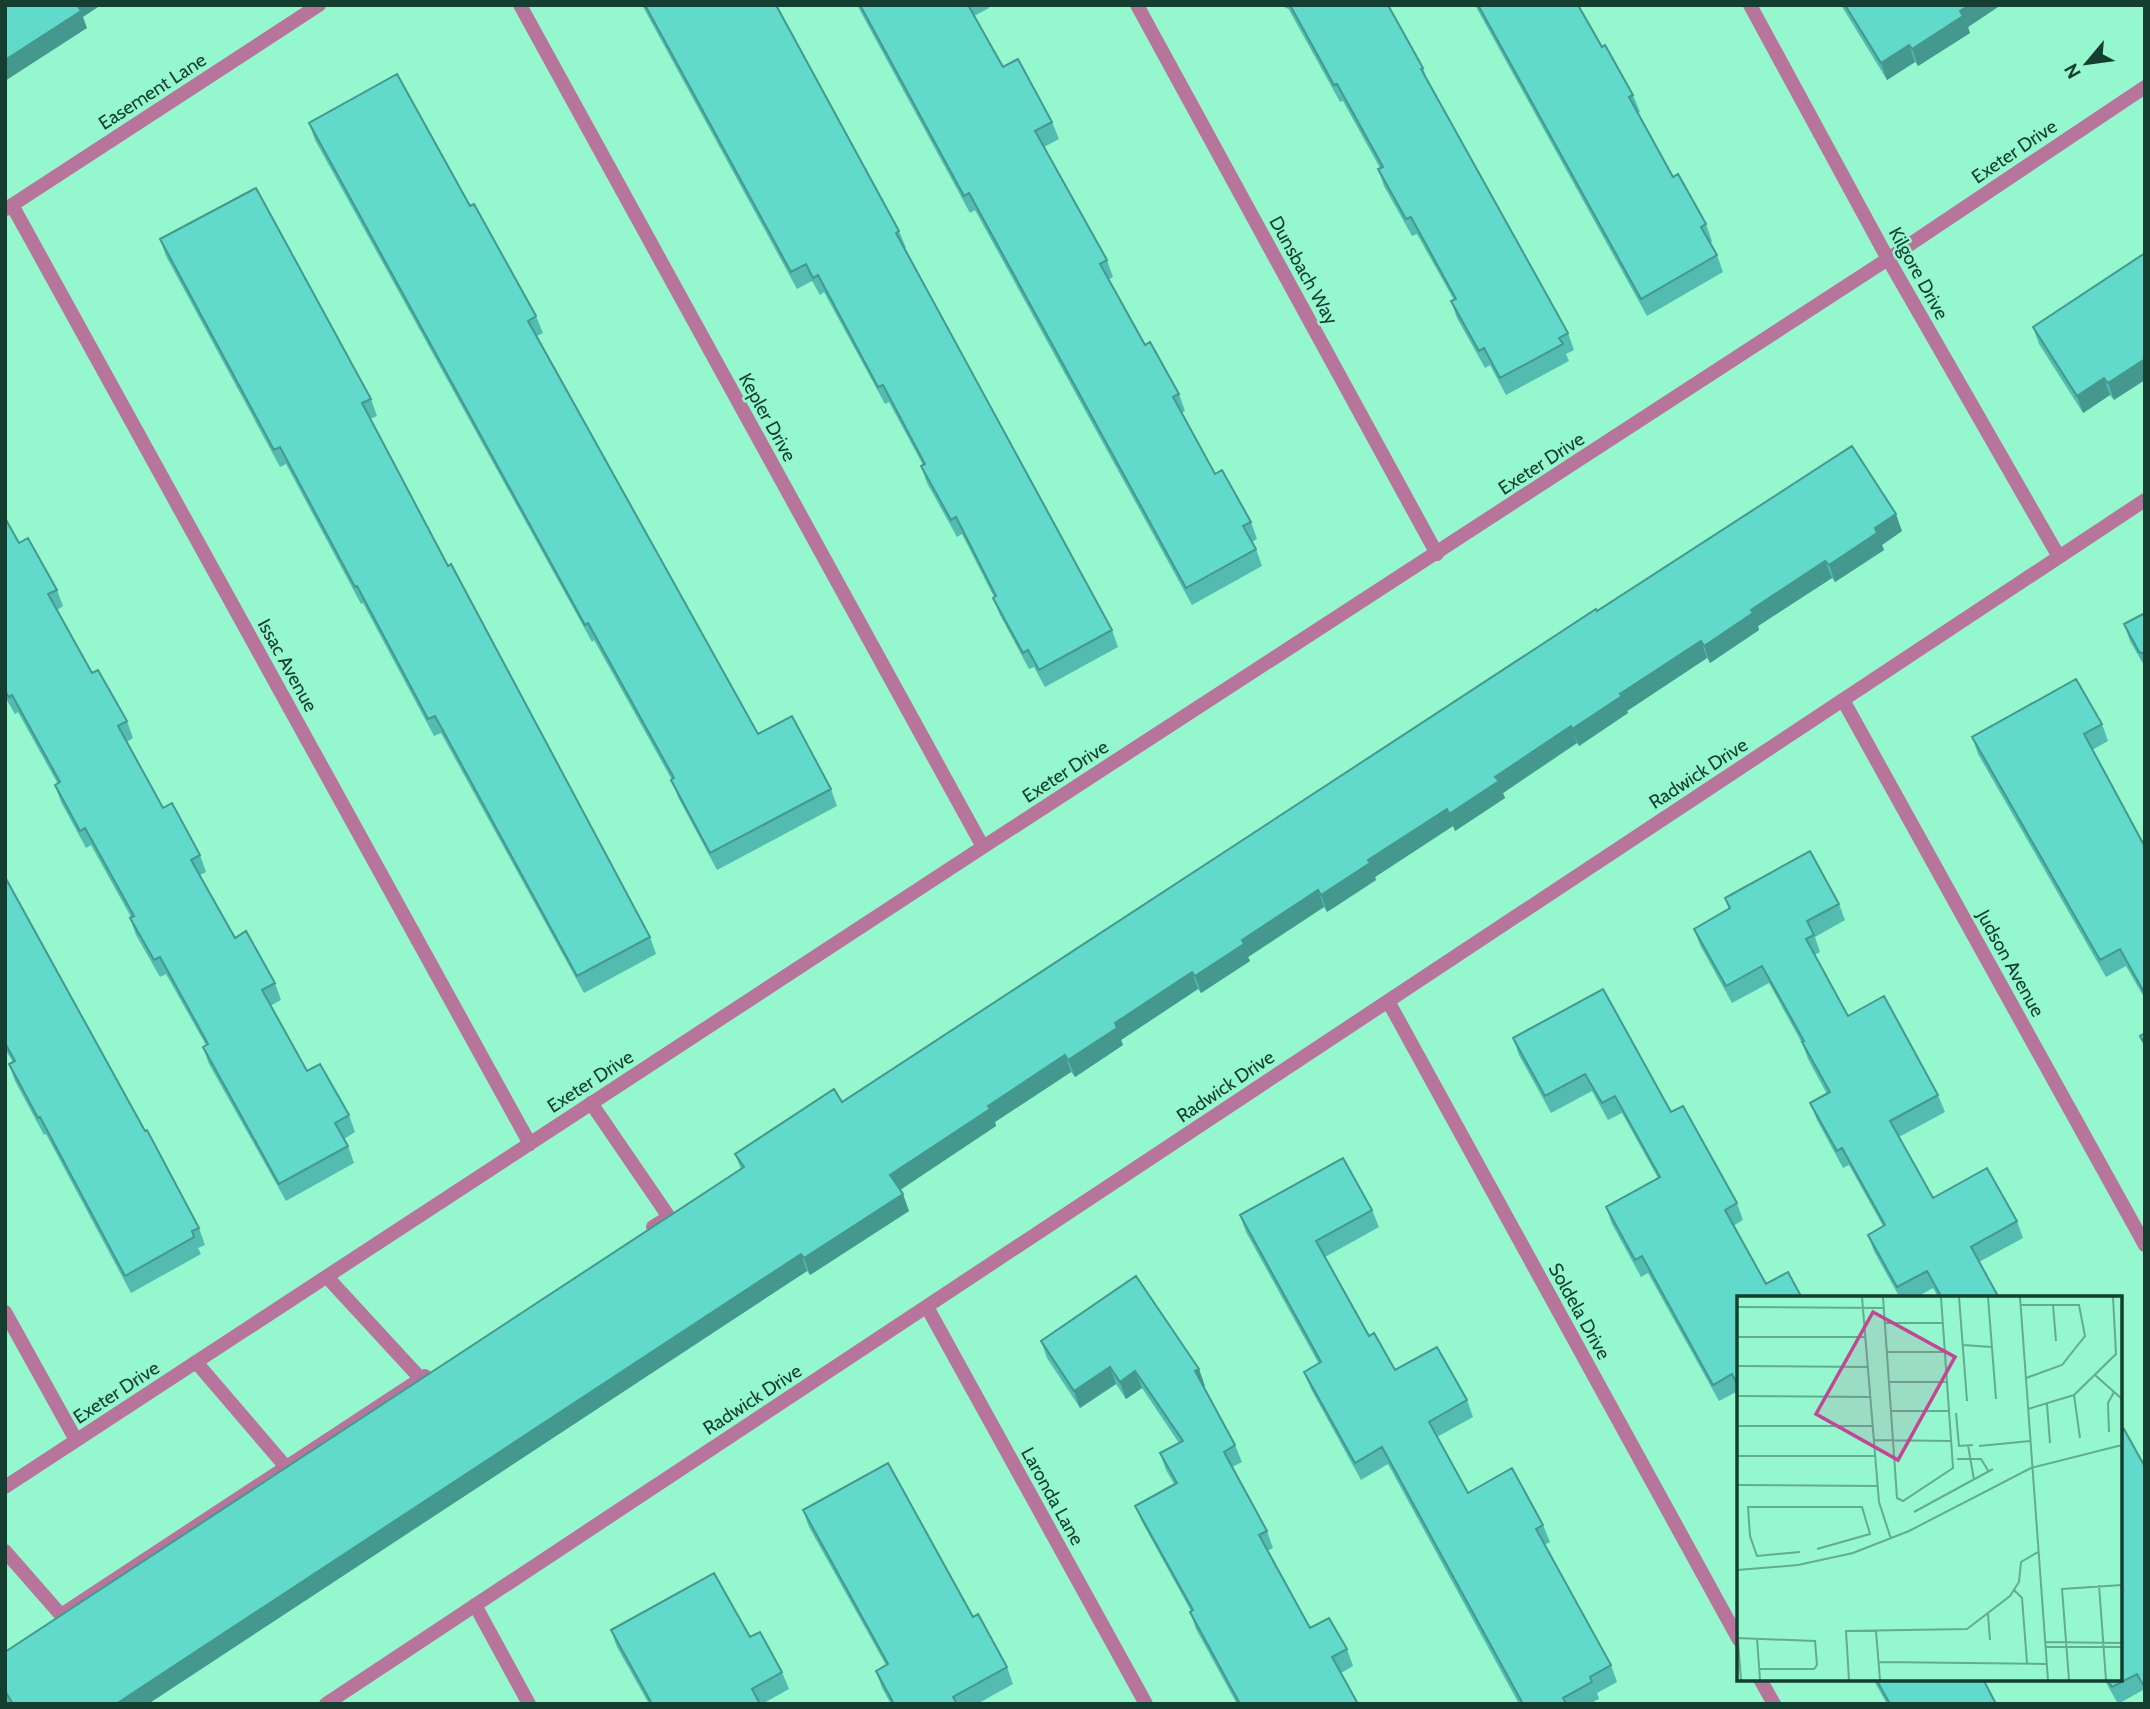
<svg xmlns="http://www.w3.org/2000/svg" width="2150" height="1709" font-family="Cabin,sans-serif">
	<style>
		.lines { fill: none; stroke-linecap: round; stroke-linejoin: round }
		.lane { stroke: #b8759b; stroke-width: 14 }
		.street { stroke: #b8759b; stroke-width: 14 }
		.wall { fill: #53bbaf }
		.shaded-wall { fill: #44988e }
		.building { fill: #61d9cb; stroke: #44988e; stroke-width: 2 }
		.labels { text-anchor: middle; stroke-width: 5; stroke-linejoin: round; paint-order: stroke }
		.street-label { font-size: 19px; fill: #143e2f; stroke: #95f7ce }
		.inset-road { fill: none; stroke: #61ad8e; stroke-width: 2 }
		.view { fill: #c34694; fill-opacity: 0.15; stroke: #c34694; stroke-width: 3.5 }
		.inset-edge { fill: none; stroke: #143e2f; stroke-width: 3.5 }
	</style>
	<rect width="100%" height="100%" fill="#95f7ce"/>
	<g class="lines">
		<path class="lane" d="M 591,1103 L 669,1217 L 653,1227
			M 327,1277 L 421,1379
			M 196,1362 L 286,1467
			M 5,1551 L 61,1615 L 425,1376"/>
		<path class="street" d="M 520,5 L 983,847
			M 1137,5 L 1437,554
			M 1750,5 L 1888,259 L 2059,557
			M 12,205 L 530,1144
			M 6,209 L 319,5
			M 1843,700 L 2145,1245
			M 1388,1001 L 1739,1640
			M 927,1307 L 1146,1704
			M 5,1312 L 76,1440
			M 5,1487 L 983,847 L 1888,259 L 2145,87
			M 475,1605 L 529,1704
			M 1760,1679 L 1774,1704
			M 326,1704 L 2145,500"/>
	</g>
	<path class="wall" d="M 642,5 L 776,5 L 899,231 L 906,248 L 904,248 L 1112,630 L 1118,647 L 1045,687 L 1034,667 L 1029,669 L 1000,615 L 993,598 L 994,597 L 962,534 L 957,537 L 927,483 L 921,466 L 923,465 L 889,402 L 885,404 L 824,292 L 820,295 L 812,281 L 797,289 Z
		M 857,5 L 988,5 L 989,8 L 974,16 L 1003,67 L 1052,122 L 1059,139 L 1044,147 L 1107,260 L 1113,277 L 1108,280 L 1145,345 L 1179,394 L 1185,411 L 1181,413 L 1215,474 L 1251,522 L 1257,539 L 1252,542 L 1256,549 L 1262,566 L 1192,605 L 975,210 L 970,213 Z
		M 1284,5 L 1388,5 L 1423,68 L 1428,82 L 1568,333 L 1574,350 L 1566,354 L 1569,361 L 1506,395 L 1490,365 L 1485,368 L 1457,318 L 1451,301 L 1454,300 L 1417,234 L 1412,236 L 1384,186 L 1378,169 L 1380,168 L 1343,101 L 1340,102 L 1288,8 L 1286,9 Z
		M 1475,5 L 1578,5 L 1602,47 L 1633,95 L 1640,112 L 1637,113 L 1673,177 L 1706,224 L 1712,241 L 1710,243 L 1717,255 L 1723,272 L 1647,316 Z
		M 1841,5 L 2001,5 L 1968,27 L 1970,33 L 1918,66 L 1915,62 L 1887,80 Z
		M 309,123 L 470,206 L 536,316 L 543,333 L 537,336 L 758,734 L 831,789 L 837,806 L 717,870 L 678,797 L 672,780 L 594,640 L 592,642 L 315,140 Z
		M 160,239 L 371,399 L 377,416 L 370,419 L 448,566 L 650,937 L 656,954 L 584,993 L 441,733 L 434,736 L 363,603 L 361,604 L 286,464 L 280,467 L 166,256 Z
		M 2145,253 L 2114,400 L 2110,395 L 2083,413 L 2039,344 L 2033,327 Z
		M 5,518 L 19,543 L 57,590 L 63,606 L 57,610 L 92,673 L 127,721 L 133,738 L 127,742 L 163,808 L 200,855 L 206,872 L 200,875 L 235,938 L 275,983 L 281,1000 L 270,1006 L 307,1071 L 349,1115 L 355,1132 L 344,1139 L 348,1146 L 354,1163 L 286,1201 L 209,1064 L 203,1047 L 206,1045 L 166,974 L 160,977 L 136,935 L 130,918 L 131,917 L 91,845 L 86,848 L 61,802 L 55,785 L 58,784 L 18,712 L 15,714 L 5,697 Z
		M 1902,531 L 1882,545 L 1884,550 L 1835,582 L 1832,578 L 1758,626 L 1759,630 L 1710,663 L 1707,658 L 1627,711 L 1628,713 L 1579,746 L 1577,743 L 1503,793 L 1505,798 L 1455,831 L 1453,826 L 1375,877 L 1376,880 L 1327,912 L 1324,907 L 1248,957 L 1250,961 L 1201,993 L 1198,989 L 1121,1040 L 1123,1045 L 1075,1077 L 1071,1072 L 995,1122 L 996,1126 L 900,1190 L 909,1211 L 810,1275 L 807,1271 L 148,1704 L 8,1704 L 5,1699 L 5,1652 L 741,1169 L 735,1154 L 842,1102 L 1597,611 Z
		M 2145,613 L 2145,667 L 2130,641 L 2124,624 Z
		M 2102,724 L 2108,741 L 2092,750 L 2145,847 L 2145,999 L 2126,966 L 2106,977 L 1978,754 L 1972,737 Z
		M 5,877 L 199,1228 L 205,1245 L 198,1248 L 201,1254 L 131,1293 L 46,1134 L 44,1135 L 15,1081 L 9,1064 L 13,1062 L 5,1049 Z
		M 1725,898 L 1839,904 L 1845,920 L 1815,937 L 1820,952 L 1814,955 L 1848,1016 L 1938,1095 L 1945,1112 L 1899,1137 L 1933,1198 L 2017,1221 L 2023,1238 L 1979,1262 L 1999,1298 L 1939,1298 L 1933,1288 L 1915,1298 L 1900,1298 L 1874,1251 L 1868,1235 L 1883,1226 L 1849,1165 L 1843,1168 L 1817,1120 L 1810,1103 L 1827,1094 L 1808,1059 L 1803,1045 L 1769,983 L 1732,1003 L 1700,945 L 1694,929 L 1729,909 Z
		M 1513,1038 L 1671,1112 L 1737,1203 L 1743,1220 L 1733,1226 L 1739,1298 L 1739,1392 L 1738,1391 L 1719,1401 L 1648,1273 L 1641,1277 L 1612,1224 L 1606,1207 L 1658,1178 L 1622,1113 L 1608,1120 L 1592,1091 L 1551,1113 L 1519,1055 Z
		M 1372,1210 L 1379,1227 L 1325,1257 L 1369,1336 L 1395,1370 L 1467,1400 L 1473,1417 L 1437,1437 L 1468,1493 L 1543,1525 L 1550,1542 L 1544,1545 L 1611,1665 L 1617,1682 L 1597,1693 L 1599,1699 L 1589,1704 L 1519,1704 L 1388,1464 L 1361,1480 L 1311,1389 L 1304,1372 L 1319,1364 L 1246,1232 L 1240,1215 Z
		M 1041,1341 L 1205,1386 L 1203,1387 L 1235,1445 L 1242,1462 L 1232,1467 L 1267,1531 L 1273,1548 L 1267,1551 L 1310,1628 L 1347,1649 L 1353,1666 L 1341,1673 L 1358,1704 L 1237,1704 L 1196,1629 L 1190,1612 L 1191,1611 L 1142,1522 L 1135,1506 L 1174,1484 L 1166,1470 L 1160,1453 L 1179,1443 L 1142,1388 L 1126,1399 L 1116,1384 L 1080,1408 L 1047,1358 Z
		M 2145,1467 L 2145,1694 L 2143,1690 L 2118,1704 L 2104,1679 L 2120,1679 Z
		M 803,1510 L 973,1617 L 1007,1667 L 1013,1684 L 977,1704 L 891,1704 L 882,1688 L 876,1671 L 886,1665 L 809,1527 Z
		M 611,1630 L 750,1637 L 782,1672 L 789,1689 L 762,1704 L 649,1704 L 617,1647 Z
		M 1873,1679 L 1983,1679 L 1996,1704 L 1887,1704 Z"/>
	<path class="shaded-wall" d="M 76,5 L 101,5 L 83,17 L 87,28 L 5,81 L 5,60 Z
		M 1969,5 L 2001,5 L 1968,27 L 1970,33 L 1918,66 L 1912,49 Z
		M 1909,45 L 1915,62 L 1887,80 L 1881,63 Z
		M 2145,359 L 2145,380 L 2114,400 L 2108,383 Z
		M 2104,378 L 2110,395 L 2083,413 L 2077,396 Z
		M 1896,514 L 1902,531 L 1882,545 L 1884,550 L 1835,582 L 1829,565 L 1875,528 Z
		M 1825,561 L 1832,578 L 1758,626 L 1759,630 L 1710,663 L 1704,646 L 1751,610 Z
		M 1701,641 L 1707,658 L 1627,711 L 1628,713 L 1579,746 L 1572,729 L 1620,694 Z
		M 1571,726 L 1577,743 L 1503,793 L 1505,798 L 1455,831 L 1449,814 L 1495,777 Z
		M 1447,809 L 1453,826 L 1375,877 L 1376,880 L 1327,912 L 1321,895 L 1368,860 Z
		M 1318,890 L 1324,907 L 1248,957 L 1250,961 L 1201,993 L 1195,976 L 1242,940 Z
		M 1192,972 L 1198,989 L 1121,1040 L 1123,1045 L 1075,1077 L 1068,1060 L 1115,1023 Z
		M 1065,1055 L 1071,1072 L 995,1122 L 996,1126 L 897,1192 L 890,1175 L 988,1106 Z
		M 903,1194 L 909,1211 L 810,1275 L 804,1258 Z
		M 801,1254 L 807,1271 L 148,1704 L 116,1704 Z
		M 1110,1367 L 1116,1384 L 1080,1408 L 1074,1391 Z
		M 1199,1369 L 1205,1386 L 1201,1388 L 1195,1371 Z
		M 1135,1371 L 1142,1388 L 1126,1399 L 1120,1382 Z"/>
	<path class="building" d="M 5,5 L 77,5 L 81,11 L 5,60 Z
		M 645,5 L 776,5 L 899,231 L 896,233 L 1112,630 L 1039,670 L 1028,650 L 1023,653 L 993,598 L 996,596 L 956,517 L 951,520 L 921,466 L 925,464 L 883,385 L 878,387 L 818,275 L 813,278 L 806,264 L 791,272 Z
		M 860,5 L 968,5 L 1003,67 L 1018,59 L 1052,122 L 1035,131 L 1107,260 L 1100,264 L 1145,345 L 1150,342 L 1179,394 L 1173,397 L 1215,474 L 1222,470 L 1251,522 L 1243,526 L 1256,549 L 1186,588 L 969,193 L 964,196 Z
		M 1290,5 L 1388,5 L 1423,68 L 1421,69 L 1568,333 L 1559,338 L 1563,344 L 1500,378 L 1484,348 L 1479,351 L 1451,301 L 1456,299 L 1411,217 L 1406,219 L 1378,169 L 1383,167 L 1337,84 L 1334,85 Z
		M 1478,5 L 1578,5 L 1602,47 L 1605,45 L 1633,95 L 1629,97 L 1673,177 L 1678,174 L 1706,224 L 1701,227 L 1717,255 L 1641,299 Z
		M 1845,5 L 1969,5 L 1960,11 L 1963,16 L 1912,49 L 1909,45 L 1881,63 Z
		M 397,74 L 470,206 L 474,204 L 536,316 L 528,321 L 758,734 L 792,716 L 831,789 L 710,853 L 671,780 L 674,778 L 588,623 L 585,625 L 309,123 Z
		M 256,188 L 371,399 L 362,403 L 448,566 L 451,564 L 650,937 L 577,976 L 435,716 L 428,719 L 357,586 L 355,587 L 280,447 L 274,450 L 160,239 Z
		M 2145,253 L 2145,359 L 2108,383 L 2104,378 L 2077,396 L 2033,327 Z
		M 1852,446 L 1896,514 L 1875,528 L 1877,533 L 1829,565 L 1825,561 L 1751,610 L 1753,613 L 1704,646 L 1701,641 L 1620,694 L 1622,696 L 1572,729 L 1571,726 L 1495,777 L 1499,781 L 1449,814 L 1447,809 L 1368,860 L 1370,863 L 1321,895 L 1318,890 L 1242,940 L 1244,944 L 1195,976 L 1192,972 L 1115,1023 L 1117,1028 L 1068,1060 L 1065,1055 L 988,1106 L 990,1109 L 890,1175 L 903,1194 L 804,1258 L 801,1254 L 116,1704 L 13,1704 L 5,1691 L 5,1652 L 744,1167 L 735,1154 L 834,1089 L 842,1102 L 1596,609 L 1597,611 Z
		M 5,518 L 19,543 L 28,538 L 57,590 L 48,594 L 92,673 L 98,670 L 127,721 L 118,726 L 163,808 L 172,803 L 200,855 L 191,860 L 235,938 L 246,931 L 275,983 L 262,990 L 307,1071 L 320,1064 L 349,1115 L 335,1123 L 348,1146 L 279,1184 L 203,1047 L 208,1044 L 160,957 L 154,960 L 130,918 L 134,916 L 85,828 L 80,831 L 55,785 L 60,782 L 12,695 L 9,697 L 5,691 Z
		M 2145,613 L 2145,654 L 2139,652 L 2124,624 Z
		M 2076,679 L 2102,724 L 2084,734 L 2145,847 L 2145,994 L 2120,949 L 2100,960 L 1972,737 Z
		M 1810,851 L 1839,904 L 1807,921 L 1814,935 L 1806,939 L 1848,1016 L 1884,996 L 1938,1095 L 1890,1121 L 1933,1198 L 1987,1168 L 2017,1221 L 1971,1247 L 1999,1298 L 1942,1298 L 1927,1271 L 1897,1287 L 1868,1235 L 1885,1225 L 1842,1148 L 1837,1151 L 1810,1103 L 1830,1092 L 1802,1042 L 1804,1041 L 1762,966 L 1726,986 L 1694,929 L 1730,908 L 1725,898 Z
		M 5,877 L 145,1131 L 147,1130 L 199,1228 L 192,1231 L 194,1237 L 125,1276 L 40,1117 L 38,1118 L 9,1064 L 15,1061 L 5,1043 Z
		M 1603,989 L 1671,1112 L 1683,1106 L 1737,1203 L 1725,1210 L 1766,1284 L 1788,1272 L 1802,1298 L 1739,1298 L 1739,1380 L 1736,1382 L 1732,1374 L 1713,1385 L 1642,1256 L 1635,1260 L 1606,1207 L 1660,1177 L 1615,1096 L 1602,1103 L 1585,1074 L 1545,1096 L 1513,1038 Z
		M 2145,1033 L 2145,1045 L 2140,1036 Z
		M 1343,1158 L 1372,1210 L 1316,1241 L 1369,1336 L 1374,1333 L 1395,1370 L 1437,1347 L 1467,1400 L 1429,1422 L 1468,1493 L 1512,1468 L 1543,1525 L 1536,1529 L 1611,1665 L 1590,1677 L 1592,1682 L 1563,1698 L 1566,1704 L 1523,1704 L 1382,1447 L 1355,1463 L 1304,1372 L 1321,1362 L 1240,1215 Z
		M 1136,1276 L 1199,1369 L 1195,1371 L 1235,1445 L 1224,1452 L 1267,1531 L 1259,1535 L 1310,1628 L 1329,1618 L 1347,1649 L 1332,1657 L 1358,1704 L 1240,1704 L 1190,1612 L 1193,1610 L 1135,1506 L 1177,1483 L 1160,1453 L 1183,1441 L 1135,1371 L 1120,1382 L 1110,1367 L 1074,1391 L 1041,1341 Z
		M 2124,1429 L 2145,1467 L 2145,1688 L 2137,1674 L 2112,1687 L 2107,1679 L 2120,1679 L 2120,1430 Z
		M 888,1463 L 973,1617 L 978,1614 L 1007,1667 L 953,1697 L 957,1704 L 894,1704 L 876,1671 L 888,1664 L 803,1510 Z
		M 714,1573 L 750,1637 L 760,1632 L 782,1672 L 752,1689 L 760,1704 L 652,1704 L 611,1630 Z
		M 1876,1679 L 1983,1679 L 1996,1704 L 1890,1704 Z"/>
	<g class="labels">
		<g class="street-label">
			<text transform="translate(152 91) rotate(-33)" y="7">Easement Lane</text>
			<text transform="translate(2014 151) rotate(-34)" y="7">Exeter Drive</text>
			<text transform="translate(1304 270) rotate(61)" y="7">Dunsbach Way</text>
			<text transform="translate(1919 273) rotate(61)" y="7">Kilgore Drive</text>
			<text transform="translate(768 417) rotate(61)" y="7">Kepler Drive</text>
			<text transform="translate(1541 463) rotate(-33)" y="7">Exeter Drive</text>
			<text transform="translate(288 665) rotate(61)" y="7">Issac Avenue</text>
			<text transform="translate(1065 771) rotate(-33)" y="7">Exeter Drive</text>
			<text transform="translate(1698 773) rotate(-33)" y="7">Radwick Drive</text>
			<text transform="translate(2011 963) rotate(61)" y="7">Judson Avenue</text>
			<text transform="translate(590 1081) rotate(-33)" y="7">Exeter Drive</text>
			<text transform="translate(1225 1086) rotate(-34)" y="7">Radwick Drive</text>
			<text transform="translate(1580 1311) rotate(61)" y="7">Soldela Drive</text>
			<text transform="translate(116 1392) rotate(-33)" y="7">Exeter Drive</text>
			<text transform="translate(752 1399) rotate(-33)" y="7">Radwick Drive</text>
			<text transform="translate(1053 1496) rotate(61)" y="7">Laronda Lane</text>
		</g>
	</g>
	<g transform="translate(1737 1296)">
		<rect width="385" height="385" fill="#95f7ce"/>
		<path class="inset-road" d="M 125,1 L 142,206 L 154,243M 146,1 L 160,202 L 166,205 L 216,172 L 204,1M 222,1 L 230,105M 251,1 L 259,103M 283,1 L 311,384M 284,9 L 342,9 L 348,40 L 325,69 L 289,82M 316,9 L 319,45M 0,11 L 146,12M 147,27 L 205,27M 0,41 L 129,41M 226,49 L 255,51M 149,56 L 208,56M 0,70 L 131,71M 358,79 L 385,103M 151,86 L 210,86M 337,99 L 343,142M 0,100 L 133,101M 310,108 L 313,147M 291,113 L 337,99 L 379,58 L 376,1M 153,115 L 212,115M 219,117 L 222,150 L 236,149M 0,130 L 136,130M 372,136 L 371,107 L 377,96M 137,144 L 214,145M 231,149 L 237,184M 242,150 L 293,145M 0,160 L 138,160M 220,163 L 244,163 L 252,176M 0,189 L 140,190M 177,216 L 256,173M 63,256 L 20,260 L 13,240 L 11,211 L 125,211 L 133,238 L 80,253M 0,274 L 61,269 L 116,257 L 172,235 L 294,172 L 385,149M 362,289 L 369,384M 277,294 L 285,302 L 290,367M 251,318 L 253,344M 0,333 L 4,384M 139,335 L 143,384M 0,342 L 78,345 L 80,369 L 77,373 L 22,373M 20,342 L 23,384M 308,346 L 385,347M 308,351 L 385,351M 142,366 L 309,368M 112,384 L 109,335 L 230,333 L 273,300 L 282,286 L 284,266 L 301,256M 332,384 L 325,293 L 385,289"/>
		<path class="view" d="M 136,16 L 218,61 L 161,164 L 79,118 Z"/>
		<rect width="385" height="385" class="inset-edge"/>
	</g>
	<rect width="2150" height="1709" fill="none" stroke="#143e2f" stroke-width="14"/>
	<g transform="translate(2087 63) rotate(241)" stroke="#95f7ce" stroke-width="5" paint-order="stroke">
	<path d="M0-5L12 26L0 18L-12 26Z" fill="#143e2f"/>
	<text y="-10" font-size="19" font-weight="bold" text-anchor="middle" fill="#143e2f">N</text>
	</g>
</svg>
